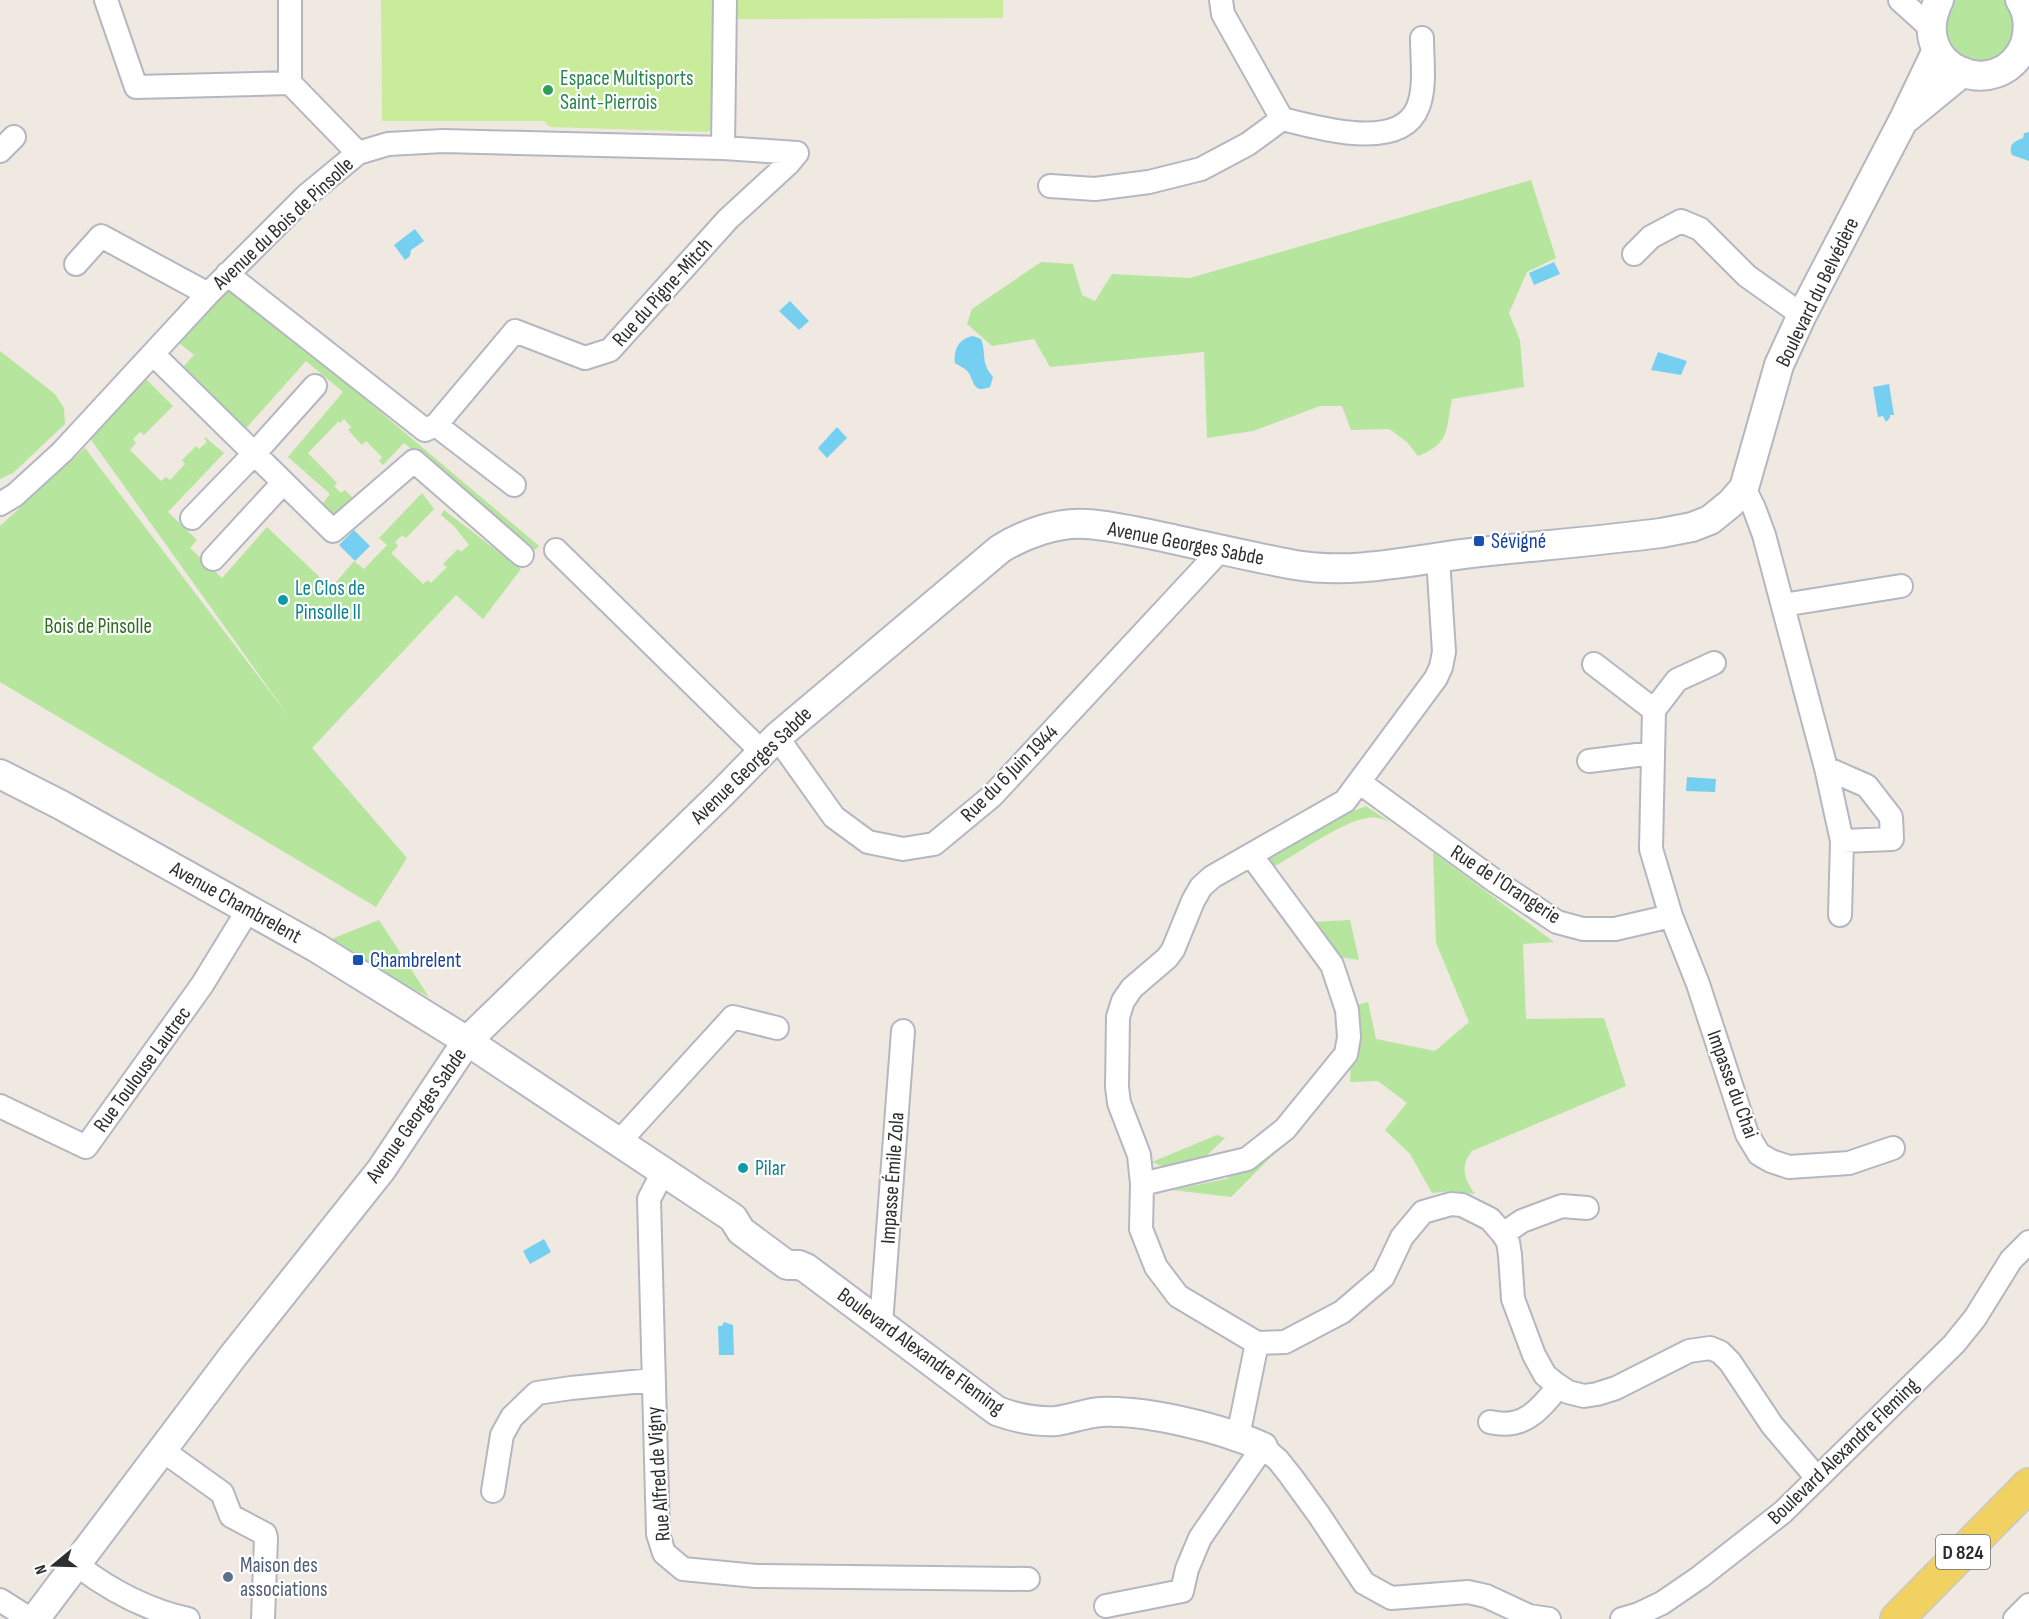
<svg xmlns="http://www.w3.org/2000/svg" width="2029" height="1619" font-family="'Sofia Sans Condensed',sans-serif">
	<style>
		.green { fill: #b6e59e }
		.pitch { fill: #c9ec9a }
		.water { fill: #75cff0 }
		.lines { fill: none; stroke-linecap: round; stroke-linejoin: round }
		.minor-casing { stroke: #b4b7c1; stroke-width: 26 }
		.tertiary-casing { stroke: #b4b7c1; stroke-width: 32 }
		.primary-casing { stroke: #c9c9c9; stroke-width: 36 }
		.minor { stroke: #fff; stroke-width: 22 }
		.tertiary { stroke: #fff; stroke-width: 28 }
		.primary { stroke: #f2d163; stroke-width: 33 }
		.leisure-dot { fill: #2e9e5b; stroke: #fff; stroke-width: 2 }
		.transit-dot { fill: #1a4fb4; stroke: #fff; stroke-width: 2 }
		.culture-dot { fill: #0f9aa8; stroke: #fff; stroke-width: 2 }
		.service-dot { fill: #5c6f8a; stroke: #fff; stroke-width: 2 }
		.labels { text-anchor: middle; stroke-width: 4.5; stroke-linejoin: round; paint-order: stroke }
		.shield { fill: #fff; stroke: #6d6d6d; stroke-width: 1.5 }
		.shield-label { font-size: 20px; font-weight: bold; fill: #2e2e2e }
		.leisure-label { font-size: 21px; fill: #27864d; stroke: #fff; text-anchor: start }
		.street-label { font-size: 21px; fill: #2e2e2e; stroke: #fff }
		.transit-label { font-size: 21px; fill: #164399; stroke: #fff; text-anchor: start }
		.culture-label { font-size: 21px; fill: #0d838f; stroke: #fff; text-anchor: start }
		.park-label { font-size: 21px; fill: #2c6e1b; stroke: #fff }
		.service-label { font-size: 21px; fill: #4e5e75; stroke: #fff; text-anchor: start }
	</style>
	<rect width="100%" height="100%" fill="#efe9e1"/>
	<path class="green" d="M 1952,0 L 2007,0 L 2018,30 L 2000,59 L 1974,65 L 1950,51 L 1943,18 Z
		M 1531,180 L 1556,258 L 1527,272 L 1509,313 L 1520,340 L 1524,387 L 1452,399 C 1446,429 1450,444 1418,456 L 1407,442 L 1389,429 L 1351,430 L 1342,406 L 1320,406 L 1253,431 L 1207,438 L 1204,352 L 1050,367 L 1034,339 L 992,346 L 967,324 L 972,309 L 1041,262 L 1073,264 L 1082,295 L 1095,301 L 1112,274 L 1190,278 Z
		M 232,290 L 242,295 L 539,546 L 535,550 L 404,443 L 383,465 L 379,461 L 382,457 L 366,441 L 362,445 L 348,430 L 351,427 L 344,419 L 340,423 L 338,422 L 308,453 L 337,483 L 334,486 L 341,493 L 345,490 L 352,497 L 334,519 L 319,508 L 330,494 L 288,457 L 343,392 L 306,361 L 243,432 L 181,369 L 194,355 L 178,342 L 222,293 Z
		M 0,351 L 55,394 L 64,408 L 65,424 L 13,473 L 0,479 Z
		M 142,375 L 173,406 L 144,435 L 140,432 L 133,439 L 136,443 L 130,450 L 161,481 L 166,477 L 170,480 L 185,464 L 182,460 L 196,446 L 199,449 L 207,442 L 204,438 L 205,437 L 224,453 L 168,512 L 197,540 L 190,548 L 222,578 L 267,527 L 331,588 L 354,561 L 364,569 L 387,545 L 379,538 L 422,493 L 434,509 L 406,538 L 402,535 L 395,542 L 398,546 L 391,553 L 423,584 L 428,580 L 431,583 L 447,567 L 443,564 L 458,549 L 461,552 L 469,545 L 454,526 L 441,515 L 444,510 L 521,569 L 483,619 L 456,595 L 312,748 L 407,858 L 376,907 L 0,682 L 0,526 L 85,448 L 290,718 L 89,437 Z
		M 1366,806 L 1390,822 C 1382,819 1375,816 1367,818 C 1343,821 1295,855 1272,868 L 1264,859 L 1329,821 Z
		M 1433,852 L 1554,942 L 1523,944 L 1526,1019 L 1604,1018 L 1626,1086 L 1472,1151 C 1460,1166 1464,1179 1475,1194 L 1451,1191 L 1432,1193 L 1410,1154 L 1385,1130 L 1407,1103 L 1378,1081 L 1350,1082 L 1353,1006 L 1368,1002 L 1376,1039 L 1435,1051 L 1469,1022 L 1436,943 Z
		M 379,920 L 429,997 L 324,942 Z
		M 1350,920 L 1359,960 L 1333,956 L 1311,922 Z
		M 1217,1135 L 1225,1138 L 1203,1159 L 1171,1170 L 1152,1162 Z
		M 1290,1138 L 1231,1197 L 1172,1190 L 1226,1179 Z"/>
	<path class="pitch" d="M 381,0 L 715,0 L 713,127 L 708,132 L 550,127 L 544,121 L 382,121 Z
		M 734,0 L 1003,0 L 1003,18 L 733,19 Z"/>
	<path class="water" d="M 2029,132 L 2029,161 L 2012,155 C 2008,145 2014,141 2023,138 L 2024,133 Z
		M 415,229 L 424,241 L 411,250 L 410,256 L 405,260 L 394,245 Z
		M 1554,262 L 1560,274 L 1534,285 L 1529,273 Z
		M 790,301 L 809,321 L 799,330 L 779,311 Z
		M 973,336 L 981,339 C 987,355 980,361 993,377 L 990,387 C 972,394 975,381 968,372 C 965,368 959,366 955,363 C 953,350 959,338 973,336 Z
		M 1658,352 L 1687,361 L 1681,375 L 1651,370 Z
		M 1889,384 L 1894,415 L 1890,415 L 1890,418 L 1886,422 L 1883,416 L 1878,417 L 1873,387 Z
		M 837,427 L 847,438 L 827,458 L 818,448 Z
		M 354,530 L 370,546 L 355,561 L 339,545 Z
		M 1687,777 L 1716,779 L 1715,792 L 1686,791 Z
		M 544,1239 L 551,1252 L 530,1264 L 523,1251 Z
		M 724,1322 L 733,1325 L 734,1355 L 719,1355 L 718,1326 L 722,1326 Z"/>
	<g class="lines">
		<defs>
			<path id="minor" d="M 106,0 L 136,87 L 290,83 L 358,153
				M 290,0 L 290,83
				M 1221,0 L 1223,14 L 1282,119 C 1317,127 1400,153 1418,107 C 1426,87 1422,60 1422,38
				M 1900,0 L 1931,28
				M 723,148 L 725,0
				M 0,151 L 14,137
				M 1050,186 L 1095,189 L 1149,182 L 1201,169 L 1248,144 L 1282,119
				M 1634,254 L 1651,237 L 1681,221 L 1700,229 L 1747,276 L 1802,315
				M 76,264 L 101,236 L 208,294
				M 227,274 L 425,430 L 436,425 L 514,485
				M 153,354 L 333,531 L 414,461 L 522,555
				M 436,425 L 515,331 L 585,358 L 610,350 L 728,219 L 788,164 L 797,153
				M 1744,488 L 1754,508 L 1764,535 L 1826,768 L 1842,841 L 1840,915
				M 0,504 L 15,495 L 62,452 L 208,294 L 307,195 L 358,153 L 388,144 L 443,141 L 723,148 L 797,153
				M 192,518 L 254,454 L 315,386
				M 556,550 L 762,752
				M 213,559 L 283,483
				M 1783,605 L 1901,586
				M 1594,664 L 1654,710
				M 777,737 L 834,817 L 868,842 L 903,849 L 934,844 L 992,796 L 1215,556 L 1225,549
				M 1589,761 L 1653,753
				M 1826,768 L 1867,786 L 1891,817 L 1892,839 L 1842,841
				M 1359,782 L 1495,881 L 1557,922 L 1583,929 L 1615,929 L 1671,916 L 1651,849 L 1654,710 L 1677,680 L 1714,663
				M 1671,916 L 1698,984 L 1747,1134 L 1759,1154 L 1771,1161 L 1789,1167 L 1849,1163 L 1893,1148
				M 0,1106 L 86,1147 L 202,985 L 248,910
				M 619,1142 L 733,1017 L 777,1028
				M 663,1172 L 649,1199 L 658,1534 L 664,1553 L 683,1569 L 756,1576 L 1028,1579
				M 1142,1184 L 1247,1159 L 1285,1129 L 1346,1054 L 1349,1037 L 1347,1010 L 1332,965 L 1251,855
				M 1503,1234 L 1522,1221 L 1562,1206 L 1587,1208
				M 881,1324 L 903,1031
				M 1257,1343 L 1178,1296 L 1156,1267 L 1141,1229 L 1142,1184 L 1139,1155 L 1119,1103 L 1117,1087 L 1118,1017 L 1123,1001 L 1132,988 L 1167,958 L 1173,950 L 1193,901 L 1201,887 L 1212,877 L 1345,801 L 1436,678 L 1441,667 L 1444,652 L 1438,558
				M 1257,1343 L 1285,1342 L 1342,1312 L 1383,1277 L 1402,1237 L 1423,1212 L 1451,1204 L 1462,1205 L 1490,1219 L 1503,1234 L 1508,1242 L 1510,1255 L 1513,1299 L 1534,1355 L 1545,1375 L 1556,1384 L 1568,1392 L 1584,1396 L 1597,1394 L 1616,1388 L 1689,1351 L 1710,1348 L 1720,1352 L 1730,1362 L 1772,1425 L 1817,1478
				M 1490,1422 C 1524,1430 1539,1410 1559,1386
				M 1238,1436 L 1257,1343
				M 162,1450 L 222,1493 L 231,1516 L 265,1534 L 266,1538 L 263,1619
				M 493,1491 L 502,1435 L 512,1417 L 537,1393 L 571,1388 L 653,1380
				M 77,1565 C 111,1591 147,1610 188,1619
				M 0,1600 L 30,1619
				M 1106,1606 L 1182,1591 L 1187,1569 L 1200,1538 L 1263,1447 L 1278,1460 L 1290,1475 L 1319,1515 L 1364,1583 L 1391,1598 L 1468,1592 L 1486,1596 L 1529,1616 L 1549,1619
				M 1622,1619 L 1639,1614 L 1662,1603 L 1700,1577 L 1783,1512 L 1954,1344 L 1975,1318 L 2011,1260 L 2029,1242
				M 2015,1619 L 2029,1605"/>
			<path id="tertiary" d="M 1939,0 C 1905,69 2000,106 2025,44 C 2029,30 2029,13 2020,0
				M 1907,118 L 1963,72
				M 0,774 L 61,805 L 317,948 L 467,1041 L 733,1218 L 741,1231 L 787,1265 L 799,1265 L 806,1268 L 997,1411 C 1016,1418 1036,1422 1056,1421 C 1071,1419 1086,1413 1101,1412 C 1147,1410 1221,1428 1263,1447
				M 35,1619 L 233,1356 L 381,1170 L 467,1041 L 720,795 L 777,737 L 1000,549 C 1024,534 1057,522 1086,524 C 1107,525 1128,530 1149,534 C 1197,544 1246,556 1295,565 C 1354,575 1413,560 1471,553 C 1535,546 1598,541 1661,533 L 1692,527 L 1710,520 L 1731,503 L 1744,488 L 1779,365 L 1802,315 L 1903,121 L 1937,50"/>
			<path id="primary" d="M 1897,1619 L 2029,1485"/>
		</defs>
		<use href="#minor" class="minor-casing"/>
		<use href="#tertiary" class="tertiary-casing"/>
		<use href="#primary" class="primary-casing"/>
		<use href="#minor" class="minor"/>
		<use href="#tertiary" class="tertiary"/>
		<use href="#primary" class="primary"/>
	</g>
	<circle class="leisure-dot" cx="548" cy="90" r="6"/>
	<g class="transit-dot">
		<rect x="1473" y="535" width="12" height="12" rx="3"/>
		<rect x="352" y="954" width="12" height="12" rx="3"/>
	</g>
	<g class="culture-dot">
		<circle cx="283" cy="600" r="6"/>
		<circle cx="743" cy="1168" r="6"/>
	</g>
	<circle class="service-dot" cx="228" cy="1577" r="6"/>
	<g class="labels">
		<rect class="shield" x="1936" y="1535" width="54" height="34" rx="4.5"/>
		<g class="shield-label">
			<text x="1963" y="1559">D 824</text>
		</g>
		<g class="leisure-label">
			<text x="560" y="85">Espace Multisports<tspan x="560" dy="24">Saint-Pierrois</tspan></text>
		</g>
		<g class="street-label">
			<text transform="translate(283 223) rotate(-43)" y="7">Avenue du Bois de Pinsolle</text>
			<text transform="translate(662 292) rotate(-48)" y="7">Rue du Pigne-Mitch</text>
			<text transform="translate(1817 292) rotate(-64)" y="7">Boulevard du Belvédère</text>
			<text transform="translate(1186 543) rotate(11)" y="7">Avenue Georges Sabde</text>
			<text transform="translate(751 765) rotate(-44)" y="7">Avenue Georges Sabde</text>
			<text transform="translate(1009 773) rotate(-45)" y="7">Rue du 6 Juin 1944</text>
			<text transform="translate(1506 884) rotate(33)" y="7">Rue de l'Orangerie</text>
			<text transform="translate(236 902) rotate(29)" y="7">Avenue Chambrelent</text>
			<text transform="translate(142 1069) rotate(-54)" y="7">Rue Toulouse Lautrec</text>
			<text transform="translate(1733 1084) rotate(70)" y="7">Impasse du Chai</text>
			<text transform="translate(416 1115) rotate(-55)" y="7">Avenue Georges Sabde</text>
			<text transform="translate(892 1178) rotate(-86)" y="7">Impasse Émile Zola</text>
			<text transform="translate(921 1351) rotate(36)" y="7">Boulevard Alexandre Fleming</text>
			<text transform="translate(1843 1451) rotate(-44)" y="7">Boulevard Alexandre Fleming</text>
			<text transform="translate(658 1474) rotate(-94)" y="7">Rue Alfred de Vigny</text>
		</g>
		<g class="transit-label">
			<text x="1491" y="548">Sévigné</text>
			<text x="370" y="967">Chambrelent</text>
		</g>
		<g class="culture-label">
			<text x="295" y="595">Le Clos de<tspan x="295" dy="24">Pinsolle II</tspan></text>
			<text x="755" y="1175">Pilar</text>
		</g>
		<g class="park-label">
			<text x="98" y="633">Bois de Pinsolle</text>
		</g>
		<g class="service-label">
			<text x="240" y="1572">Maison des<tspan x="240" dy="24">associations</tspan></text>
		</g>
	</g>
	<g transform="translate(54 1565) rotate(251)" stroke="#ffffff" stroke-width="4.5" paint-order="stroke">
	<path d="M0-4.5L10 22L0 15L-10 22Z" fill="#2e2e2e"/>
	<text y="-9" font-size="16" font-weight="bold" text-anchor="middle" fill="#2e2e2e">N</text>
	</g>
</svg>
